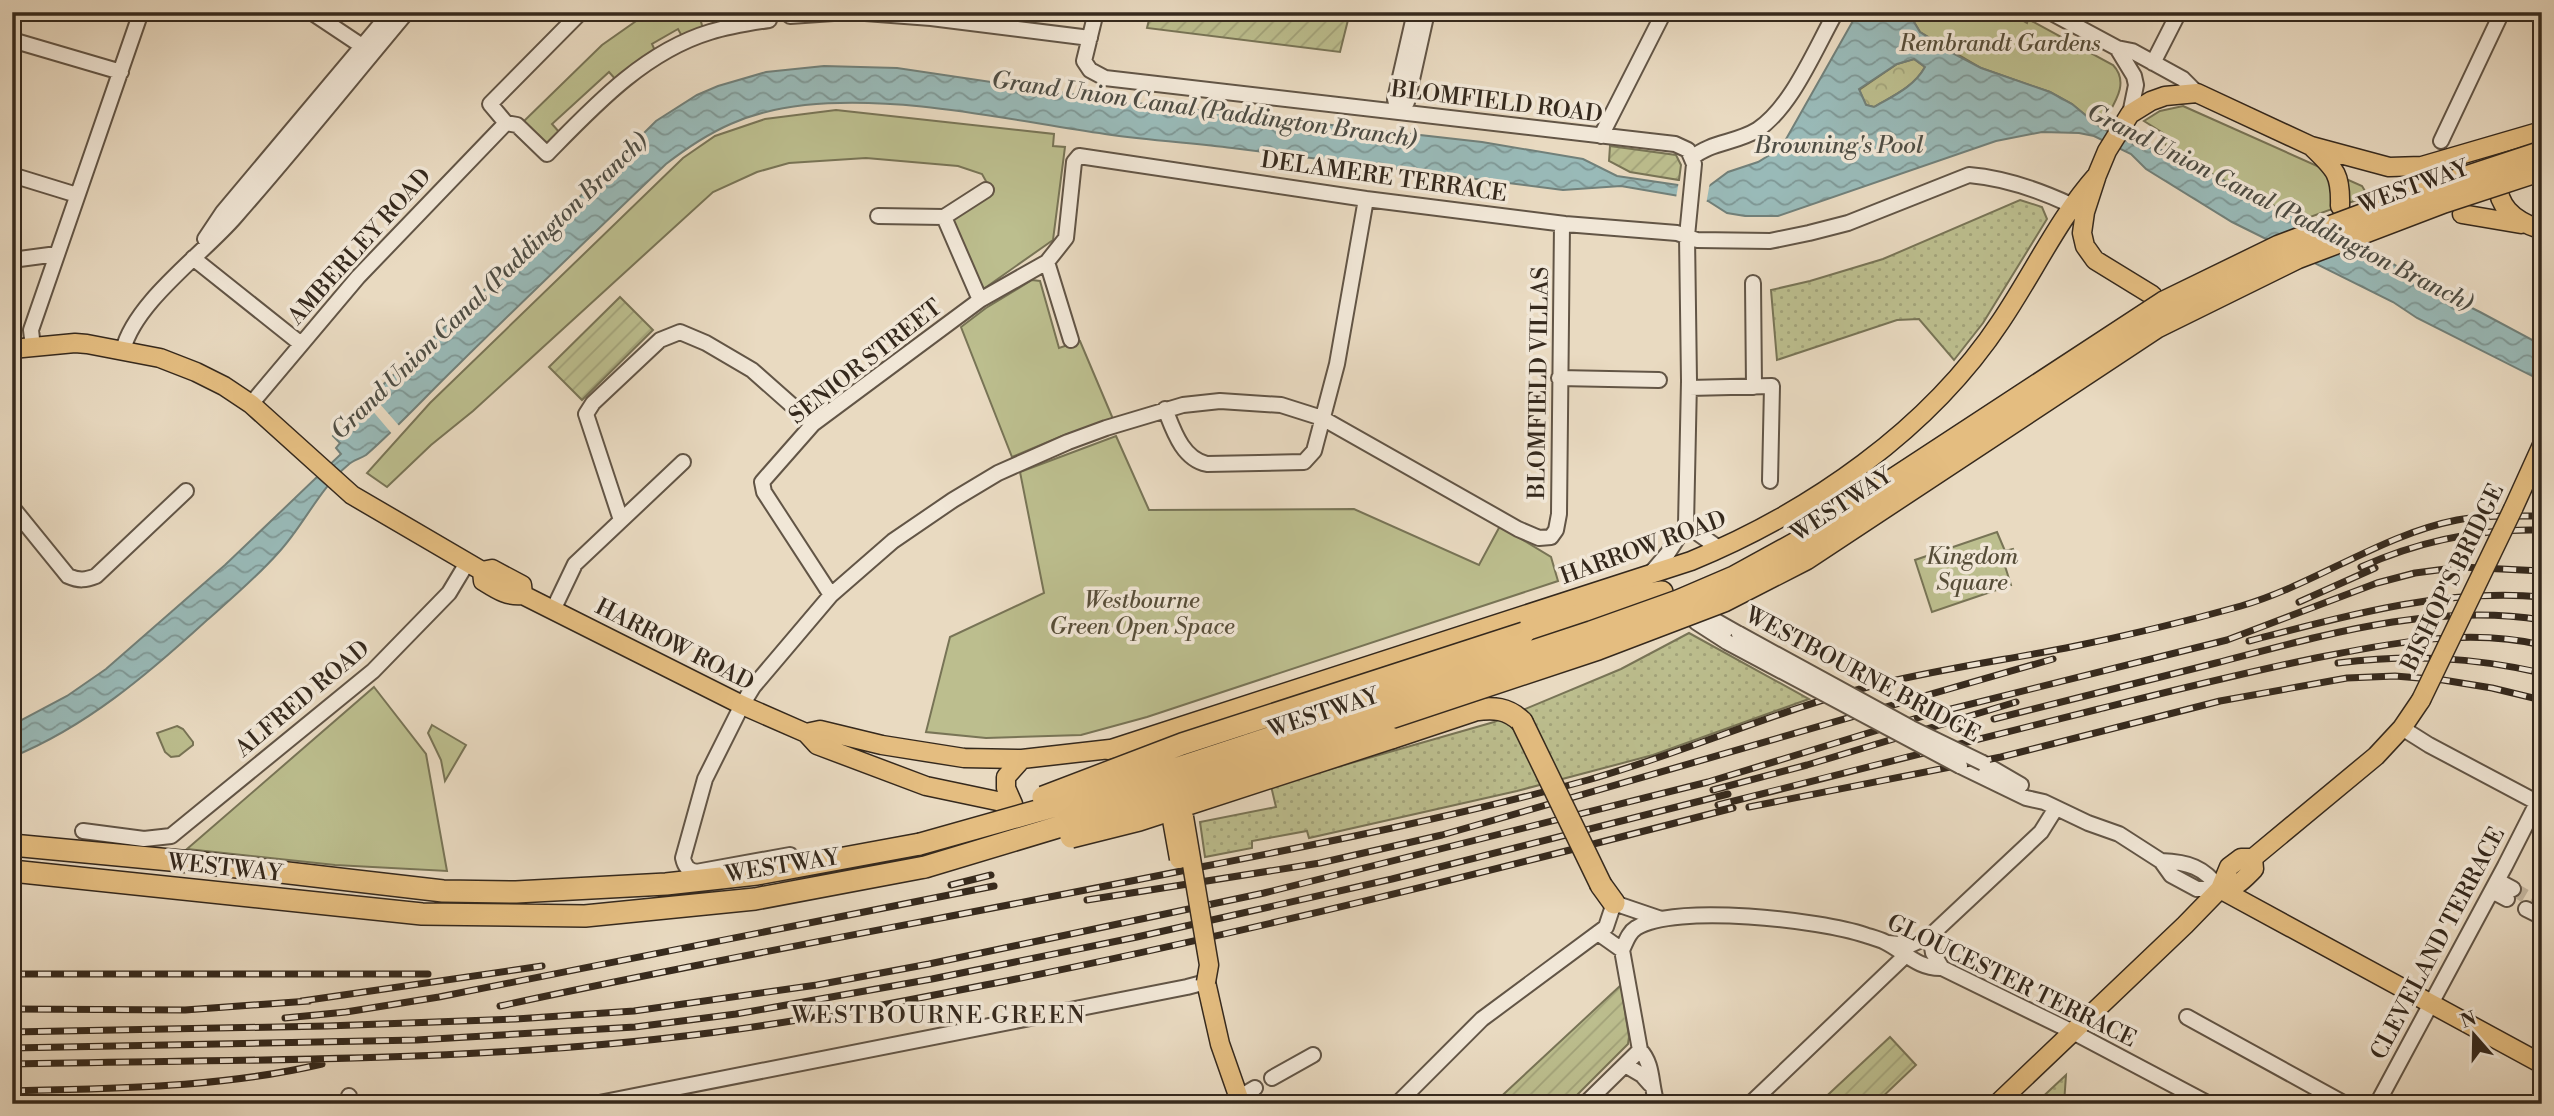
<svg xmlns="http://www.w3.org/2000/svg" width="2554" height="1116" font-family="'Libre Bodoni',serif">
	<style>
		.grass { fill: url(#grass-dots); stroke: #787456; stroke-width: 2 }
		.forest { fill: url(#forest-crowns); stroke: #787456; stroke-width: 2 }
		.park { fill: #bcbe8e; stroke: #787456; stroke-width: 2 }
		.garden { fill: url(#garden-furrows); stroke: #787456; stroke-width: 2 }
		.water { fill: url(#water-waves); stroke: #71807a; stroke-width: 2; fill-rule: evenodd }
		.pier { fill: #e9dac1 }
		.lines { fill: none; stroke-linecap: round; stroke-linejoin: round }
		.minor-tunnel { stroke: #c5b7a0; stroke-width: 14; stroke-dasharray: 14 7; stroke-linecap: butt }
		.minor-casing { stroke: #625546; stroke-width: 18 }
		.major-casing { stroke: #35291d; stroke-width: 21 }
		.highway-casing { stroke: #35291d; stroke-width: 24 }
		.minor { stroke: #f1e7d7; stroke-width: 14 }
		.major { stroke: #e4bd80; stroke-width: 18 }
		.highway { stroke: #e4bd80; stroke-width: 21 }
		.rail-casing { stroke: #35291d; stroke-width: 7 }
		.rail { stroke: #f1e7d7; stroke-width: 4.5; stroke-dasharray: 13; stroke-linecap: butt }
		.minor-bridge-casing { stroke: #625546; stroke-width: 18; stroke-linecap: butt }
		.major-bridge-casing { stroke: #35291d; stroke-width: 21; stroke-linecap: butt }
		.highway-bridge-casing { stroke: #35291d; stroke-width: 24; stroke-linecap: butt }
		.minor-bridge { stroke: #f1e7d7; stroke-width: 14 }
		.major-bridge { stroke: #e4bd80; stroke-width: 18 }
		.highway-bridge { stroke: #e4bd80; stroke-width: 21 }
		.labels { text-anchor: middle; stroke-width: 7; stroke-linejoin: round; paint-order: stroke }
		.park-label { font-size: 23px; font-style: italic; fill: #574e39; stroke: #f1e7d7 }
		.street-label { font-size: 23px; fill: #35291d; stroke: #f1e7d7 }
		.water-label { font-size: 24px; font-style: italic; fill: #4e4d44; stroke: #f1e7d7 }
		.neighbourhood-label { font-size: 24px; letter-spacing: 2px; fill: #35291d; stroke: #f1e7d7 }
	</style>
	<defs>
		<pattern id="grass-dots" width="8" height="8" patternUnits="userSpaceOnUse" patternTransform="scale(1.75)"><rect width="8" height="8" fill="#bcbe8e"/><path d="M2 2h.1M6 6h.1" fill="none" stroke="#a2a37a" stroke-width="1.8" stroke-linecap="round"/></pattern>
		<pattern id="forest-crowns" width="20" height="18" patternUnits="userSpaceOnUse" patternTransform="scale(1.75)"><rect width="20" height="18" fill="#bcbe8e"/><path d="M2 6a3 3 0 1 1 6 0M12 15a3 3 0 1 1 6 0" fill="none" stroke="#a2a37a"/></pattern>
		<pattern id="garden-furrows" width="10" height="10" patternUnits="userSpaceOnUse" patternTransform="scale(1.75)"><rect width="10" height="10" fill="#bcbe8e"/><path d="M-1 1l2-2M0 10L10 0M9 11l2-2" fill="none" stroke="#a2a37a"/></pattern>
		<pattern id="water-waves" width="16" height="10" patternUnits="userSpaceOnUse" patternTransform="scale(1.75)"><rect width="16" height="10" fill="#99bab8"/><path d="M0 5q4-4 8 0t8 0" fill="none" stroke="#7e9795"/></pattern>
	</defs>
	<rect width="100%" height="100%" fill="#e9dac1"/>
	<filter id="stains"><feTurbulence type="fractalNoise" baseFrequency=".00286" numOctaves="4"/><feColorMatrix values="0 0 0 0 .2 0 0 0 0 .09 0 0 0 0 .02 0 0 0 .5 -.17"/></filter>
	<radialGradient id="worn" r=".72"><stop offset=".6" stop-color="#630" stop-opacity="0"/><stop offset="1" stop-color="#630" stop-opacity=".3"/></radialGradient>
	<path class="grass" d="M 2020,200 L 2042,207 L 2047,219 L 1983,323 L 1954,360 L 1919,319 L 1897,320 L 1777,360 L 1771,290 L 1810,281 L 1883,259 Z
		M 1689,633 L 1809,699 L 1653,755 L 1517,791 L 1309,838 L 1307,831 L 1252,841 L 1252,848 L 1205,857 L 1200,822 L 1276,807 L 1271,786 L 1494,722 L 1621,669 Z
		M 2066,1075 L 2064,1104 L 2035,1104 Z"/>
	<path class="forest" d="M 1914,59 L 1925,67 C 1914,87 1893,96 1874,107 L 1866,105 L 1859,90 L 1897,64 Z"/>
	<path class="park" d="M 649,12 L 719,12 L 700,18 L 703,29 L 683,38 L 678,29 L 652,44 L 656,53 L 616,80 L 609,72 L 552,124 L 560,133 L 547,146 L 523,122 L 602,45 Z
		M 1908,12 L 2008,12 L 2027,23 L 2028,19 L 2113,65 C 2132,85 2110,108 2101,128 L 2072,104 L 2050,92 L 1981,68 L 1920,32 Z
		M 2183,106 L 2362,186 L 2368,196 L 2302,220 L 2167,151 L 2163,133 L 2144,121 L 2160,111 Z
		M 836,110 L 1054,134 L 1053,146 L 1065,147 L 1053,240 L 982,290 L 950,220 L 992,192 L 982,174 L 958,166 L 866,158 L 789,163 L 757,172 L 713,192 L 473,411 L 431,445 L 387,487 L 367,473 L 430,403 L 683,158 L 715,136 L 765,119 Z
		M 1032,280 L 1040,281 L 1059,348 L 1080,341 L 1113,419 L 1062,436 L 1012,457 L 961,327 L 986,308 Z
		M 1116,436 L 1149,510 L 1354,509 L 1479,565 L 1500,526 L 1551,557 L 1558,581 L 1147,717 L 1081,735 L 986,738 L 926,732 L 950,637 L 1044,593 L 1020,472 Z
		M 1997,532 L 2005,551 L 2013,549 L 2018,561 L 2005,566 L 2011,585 L 1932,612 L 1915,560 Z
		M 374,687 L 426,754 L 447,871 L 335,865 L 187,849 Z
		M 432,725 L 466,745 L 445,781 L 441,760 L 428,733 Z
		M 177,726 L 183,729 L 193,742 L 193,745 L 179,756 L 171,757 L 165,752 L 157,733 Z"/>
	<path class="garden" d="M 1151,12 L 1350,12 L 1340,52 L 1147,28 Z
		M 1610,146 L 1676,155 L 1681,165 L 1679,180 L 1630,172 L 1609,161 Z
		M 620,297 L 653,330 L 582,400 L 549,367 Z
		M 1621,985 L 1629,1037 L 1628,1044 L 1568,1104 L 1493,1104 Z
		M 1890,1037 L 1916,1065 L 1875,1104 L 1818,1104 Z"/>
	<path class="water" d="M 1858,12 L 1908,12 L 1920,32 L 1954,54 L 1981,68 L 2050,92 L 2072,104 L 2101,128 L 2135,145 L 2167,151 L 2250,195 L 2393,264 L 2398,267 L 2399,272 L 2480,312 L 2540,344 L 2542,381 L 2417,318 L 2393,302 L 2232,222 L 2146,169 L 2131,154 L 2094,136 L 2079,133 L 2042,132 L 1996,141 L 1778,216 L 1745,216 L 1727,213 L 1708,201 L 1621,186 L 1563,190 C 1453,176 1342,162 1232,148 C 1190,143 1147,140 1105,134 C 1008,120 903,95 805,105 C 748,111 710,130 666,164 C 596,231 526,298 457,366 C 426,396 398,427 366,455 C 360,459 353,460 348,465 C 319,489 304,525 279,552 C 257,577 231,599 206,621 C 148,674 86,727 12,757 L 12,725 L 67,696 L 106,669 L 225,565 L 341,454 L 336,448 L 340,443 L 333,436 L 372,395 L 518,258 L 656,121 L 697,95 L 718,86 L 766,72 L 824,66 L 897,68 L 1118,101 L 1482,142 L 1583,159 L 1617,176 L 1678,185 L 1709,186 L 1728,172 L 1758,162 L 1781,148 ZM 1914,59 L 1925,67 C 1914,87 1893,96 1874,107 L 1866,105 L 1859,89 L 1897,64 Z"/>
	<path class="pier" d="M 1679,181 L 1710,182 L 1706,205 L 1676,198 Z
		M 372,395 L 401,428 L 393,435 L 365,402 Z"/>
	<g class="lines">
		<path class="minor-tunnel" d="M 2513,889 L 2537,903"/>
		<defs>
			<path id="minor" d="M 311,12 L 368,50
				M 790,12 L 790,16 L 848,12
				M 852,12 L 931,18 L 1090,38
				M 1096,12 L 1084,61 L 1090,70 L 1105,78 L 1675,144 L 1688,150 L 1694,164 L 1687,236 L 1689,381 L 1686,525 L 1668,553 L 1651,573
				M 2050,12 L 2117,48 L 2132,51 L 2183,79 L 2197,93
				M 2538,12 L 2542,14
				M 12,40 L 121,72
				M 2117,48 L 2134,76 L 2136,85 L 2130,114
				M 2153,63 L 2179,12
				M 1398,112 L 1407,102 L 1427,12
				M 1398,112 L 1395,99 L 1415,12
				M 506,123 L 517,125 L 547,154 C 594,106 644,52 710,32 C 729,26 749,23 769,20
				M 506,123 L 490,104 L 581,12
				M 1601,136 L 1664,12
				M 2441,141 L 2502,12
				M 1692,158 C 1710,142 1736,143 1757,130 C 1792,107 1815,49 1836,12
				M 12,175 L 77,195
				M 878,216 L 944,217 L 986,190
				M 944,217 L 980,300
				M 205,239 L 223,212 L 391,12
				M 193,258 L 301,344
				M 12,260 L 57,254
				M 1047,262 L 1071,340
				M 1753,283 L 1754,387
				M 33,347 L 31,330 L 141,12
				M 123,350 C 135,302 203,254 235,217 C 294,150 350,80 407,12
				M 1559,378 L 1659,380
				M 1689,388 L 1772,386 L 1770,481
				M 251,404 L 358,277 L 506,123
				M 1165,409 C 1173,429 1182,459 1207,464 L 1304,462 L 1314,451 L 1337,364 L 1366,199
				M 12,507 L 68,576 C 79,581 86,580 96,576 L 186,491
				M 621,520 L 586,414 L 593,403 L 660,340 L 680,332 L 706,343 L 752,370 L 813,424
				M 1686,525 L 1720,549
				M 831,595 L 764,492 L 762,482 L 813,424 L 980,300 L 1047,262 L 1066,238 L 1074,162 L 1079,156 L 1366,199 L 1565,224 L 1677,233 L 1697,240 L 1770,241 L 1809,233 L 1848,223 L 1969,175 C 2004,178 2039,190 2071,205
				M 553,610 L 575,564 L 683,462
				M 1709,617 L 1739,634
				M 1696,622 L 1727,642
				M 2402,728 L 2429,745 L 2542,805
				M 1983,763 L 2021,785
				M 1960,766 L 2026,798 L 2044,802 L 2088,823 L 2119,834 L 2161,861 L 2171,875 L 2197,889 L 2220,889
				M 83,831 L 144,839 L 171,836 L 373,671 L 449,593 L 467,563
				M 790,855 L 696,872 C 688,870 685,867 683,858 L 705,779 L 742,705 L 753,687 L 831,595 L 893,541 L 953,500 L 998,473 L 1068,442 L 1106,428 L 1183,405 L 1220,401 L 1281,405 L 1322,418 L 1518,529 L 1539,538 L 1551,537 L 1556,530 L 1559,514 L 1562,224
				M 2161,861 C 2188,862 2204,867 2220,889
				M 2498,881 L 2513,889
				M 2492,891 L 2507,899
				M 2526,909 L 2542,917
				M 1598,933 L 1622,950 L 1640,1050
				M 1930,936 L 1933,953 L 1942,968
				M 1888,943 L 1910,945 L 1930,936 L 2041,832 L 2056,808
				M 1622,950 C 1626,942 1628,933 1636,928 C 1674,903 1822,920 1865,935 C 1871,937 1879,939 1885,942 C 1905,952 1918,969 1942,968 L 2073,1032 L 2209,1104
				M 2187,1017 L 2345,1104
				M 1640,1050 C 1654,1065 1650,1084 1657,1104
				M 1625,1065 L 1642,1075 L 1650,1084
				M 1272,1078 L 1313,1055
				M 349,1096 L 350,1104
				M 1238,1098 L 1255,1088
				M 594,1104 L 1187,987 L 1206,982
				M 1397,1104 L 1482,1019 L 1606,927 L 1614,903 L 1661,919
				M 1585,1104 L 1640,1050
				M 1750,1104 L 1905,956
				M 1941,1104 L 1945,1104
				M 2377,1104 L 2505,866 L 2537,803"/>
			<path id="major" d="M 2313,148 C 2336,170 2341,175 2340,206
				M 2499,173 C 2493,205 2514,221 2542,230
				M 2462,214 L 2521,224
				M 2152,295 L 2095,260 L 2085,246 L 2082,233 L 2085,212 L 2097,175 L 2107,151 L 2130,114 L 2151,101 L 2165,96 L 2197,93 L 2311,146 L 2389,167 L 2422,166 L 2542,131
				M 12,349 L 75,343 L 87,344 L 160,358 L 196,372 L 224,386 L 251,404 L 352,495 L 482,571 L 492,569 L 522,585 L 523,595
				M 2513,509 L 2542,445
				M 482,571 L 483,581 C 496,589 507,597 523,595 L 742,705 L 806,733 L 817,745 L 926,786 L 1002,802
				M 806,733 L 820,730 L 882,745 L 964,758 L 1022,759 L 1119,748
				M 1108,750 L 1691,561 C 1810,512 1929,430 2001,321 C 2034,272 2058,219 2097,175
				M 1013,804 L 1006,788 L 1006,777 L 1022,759
				M 2220,889 L 2542,1064
				M 2220,889 C 2235,890 2244,879 2254,869 L 2253,858
				M 1206,982 L 1220,1044 L 1241,1104
				M 1997,1104 L 2185,925 L 2220,889 L 2229,867 L 2241,858 L 2253,858 L 2376,756 L 2402,728 L 2421,700"/>
			<path id="highway" d="M 1524,633 L 1640,595 L 1662,592
				M 1391,738 L 1475,710 C 1493,707 1508,708 1522,722
				M 12,845 L 202,863 L 443,891 L 516,892 L 666,884 L 757,874 L 920,844
				M 12,871 L 422,914 L 585,916 L 755,899 L 925,867
				M 1601,885 L 1614,903"/>
		</defs>
		<use href="#minor" class="minor-casing"/>
		<use href="#major" class="major-casing"/>
		<use href="#highway" class="highway-casing"/>
		<use href="#minor" class="minor"/>
		<use href="#major" class="major"/>
		<use href="#highway" class="highway"/>
		<defs>
			<path id="rail" d="M 2361,567 C 2417,542 2476,529 2537,530
				M 2299,602 L 2375,568
				M 2249,641 C 2345,616 2442,588 2542,597
				M 2338,663 C 2410,654 2471,657 2542,673
				M 1994,719 C 2068,700 2142,682 2216,663 C 2321,636 2432,602 2542,620
				M 1713,790 L 1807,765 L 2016,702
				M 1718,805 C 1845,772 1972,741 2099,709 C 2175,690 2250,671 2326,656 C 2397,642 2470,628 2542,645
				M 1749,807 L 2001,757 L 2220,701 L 2347,678 L 2395,676 L 2443,680 L 2492,688 L 2542,700
				M 951,885 L 991,875
				M 1087,900 L 1320,863 L 1442,835 L 2053,659
				M 12,974 L 428,974
				M 302,1001 L 542,966
				M 500,1006 C 734,955 971,914 1206,866 C 1334,841 1462,815 1588,780 C 1686,752 1780,709 1879,684 C 1941,669 2004,660 2066,648 C 2125,636 2184,622 2241,606 C 2316,584 2381,535 2457,520 C 2485,515 2514,516 2542,516
				M 12,1009 L 185,1010 L 309,1001
				M 285,1018 L 346,1012 L 439,997 L 994,886
				M 12,1032 L 327,1026 L 516,1019 L 634,1011 L 817,985 L 929,964 L 1264,893 L 1708,782 L 1927,715 L 2227,640 L 2377,583 L 2415,573 L 2461,567 L 2542,571
				M 12,1048 L 417,1040 L 635,1027 L 736,1014 L 932,979 L 1137,937 L 1392,879 L 1728,794
				M 12,1064 C 254,1059 499,1063 739,1029 C 832,1016 924,997 1016,979 C 1257,930 1495,870 1733,808
				M 12,1091 C 116,1088 220,1088 322,1064"/>
		</defs>
		<use href="#rail" class="rail-casing"/>
		<use href="#rail" class="rail"/>
		<defs>
			<path id="minor-bridge" d="M 1739,634 L 1911,728 L 1983,763
				M 1727,642 L 1960,766"/>
			<path id="major-bridge" d="M 2421,700 L 2513,509
				M 1184,817 L 1209,965 L 1206,982
				M 1172,820 L 1179,859"/>
			<path id="highway-bridge" d="M 1522,722 L 1601,885
				M 1043,797 L 1182,744 L 1524,633
				M 1071,837 L 1139,820 L 1391,738
				M 920,844 L 1105,792 L 1591,632 L 1678,601 L 1734,577 L 1796,543 L 2164,302 L 2279,246 L 2439,186 L 2542,152
				M 925,867 L 1111,811 L 1598,649 L 1724,601 L 1806,559 L 2157,327 L 2297,258 L 2444,202 L 2542,170"/>
		</defs>
		<use href="#minor-bridge" class="minor-bridge-casing"/>
		<use href="#major-bridge" class="major-bridge-casing"/>
		<use href="#highway-bridge" class="highway-bridge-casing"/>
		<use href="#minor-bridge" class="minor-bridge"/>
		<use href="#major-bridge" class="major-bridge"/>
		<use href="#highway-bridge" class="highway-bridge"/>
	</g>
	<g class="labels">
		<g class="park-label">
			<text x="2000" y="51">Rembrandt Gardens</text>
			<text x="1972" y="564">Kingdom<tspan x="1972" dy="26">Square</tspan></text>
			<text x="1142" y="608">Westbourne<tspan x="1142" dy="26">Green Open Space</tspan></text>
		</g>
		<g class="street-label">
			<text transform="translate(1497 101) rotate(7)" y="8">BLOMFIELD ROAD</text>
			<text transform="translate(1384 176) rotate(8)" y="8">DELAMERE TERRACE</text>
			<text transform="translate(2413 186) rotate(-20)" y="8">WESTWAY</text>
			<text transform="translate(359 246) rotate(-48)" y="8">AMBERLEY ROAD</text>
			<text transform="translate(865 361) rotate(-38)" y="8">SENIOR STREET</text>
			<text transform="translate(1538 383) rotate(-89)" y="8">BLOMFIELD VILLAS</text>
			<text transform="translate(1841 504) rotate(-33)" y="8">WESTWAY</text>
			<text transform="translate(1643 547) rotate(-20)" y="8">HARROW ROAD</text>
			<text transform="translate(2452 577) rotate(-64)" y="8">BISHOP'S BRIDGE</text>
			<text transform="translate(675 644) rotate(27)" y="8">HARROW ROAD</text>
			<text transform="translate(1863 674) rotate(28)" y="8">WESTBOURNE BRIDGE</text>
			<text transform="translate(302 698) rotate(-40)" y="8">ALFRED ROAD</text>
			<text transform="translate(1323 712) rotate(-18)" y="8">WESTWAY</text>
			<text transform="translate(782 865) rotate(-9)" y="8">WESTWAY</text>
			<text transform="translate(225 867) rotate(6)" y="8">WESTWAY</text>
			<text transform="translate(2437 943) rotate(-62)" y="8">CLEVELAND TERRACE</text>
			<text transform="translate(2012 980) rotate(26)" y="8">GLOUCESTER TERRACE</text>
		</g>
		<g class="water-label">
			<text transform="translate(1204 109) rotate(8)" y="8">Grand Union Canal (Paddington Branch)</text>
			<text x="1839" y="153">Browning's Pool</text>
			<text transform="translate(2280 207) rotate(27)" y="8">Grand Union Canal (Paddington Branch)</text>
			<text transform="translate(489 286) rotate(-44)" y="8">Grand Union Canal (Paddington Branch)</text>
		</g>
		<g class="neighbourhood-label">
			<text x="939" y="1023">WESTBOURNE GREEN</text>
		</g>
	</g>
	<rect width="2554" height="1116" fill="none" stroke="#e9dac1" stroke-width="42"/>
	<rect x="14" y="14" width="2526" height="1088" fill="none" stroke="#35291d" stroke-width="3.5"/>
	<rect x="21" y="21" width="2512" height="1074" fill="none" stroke="#35291d" stroke-width="2"/>
	<g transform="translate(2474 1035) rotate(340)" stroke="#f1e7d7" stroke-width="5" paint-order="stroke">
	<path d="M0-5L12 26L0 18L-12 26Z" fill="#35291d"/>
	<text y="-10" font-size="19" font-weight="bold" text-anchor="middle" fill="#35291d">N</text>
	</g>
	<rect width="100%" height="100%" filter="url(#stains)"/>
	<rect width="100%" height="100%" fill="url(#worn)"/>
</svg>
